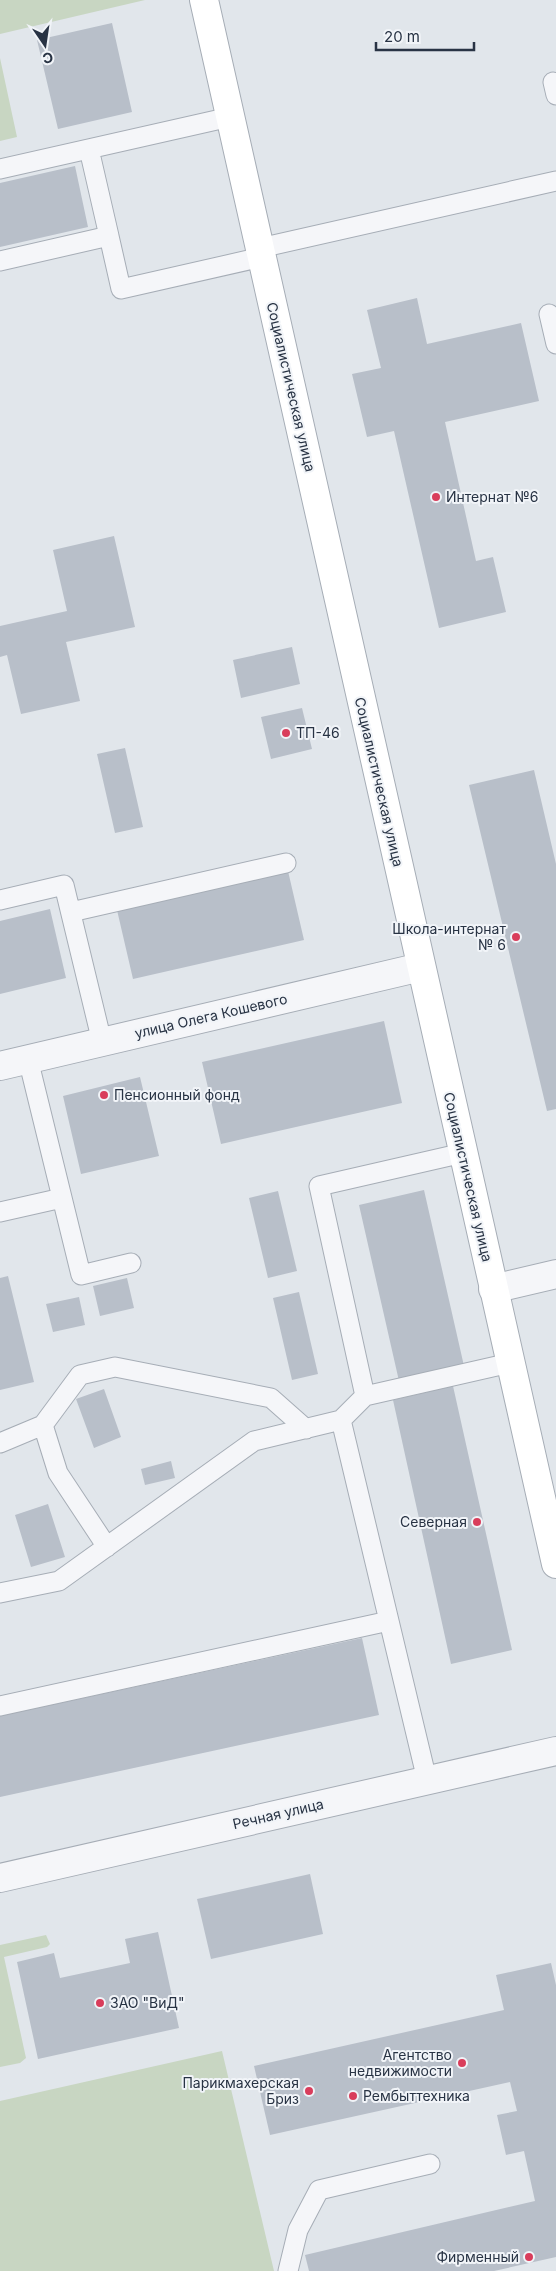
<svg xmlns="http://www.w3.org/2000/svg" width="556" height="2271" font-family="Inter,sans-serif">
	<style>
		.green { fill: #c8d6c2 }
		.building { fill: #b8bfc9 }
		.lines { fill: none; stroke-linecap: round; stroke-linejoin: round }
		.service-casing { stroke: #a6adb6; stroke-width: 21 }
		.minor-casing { stroke: #a6adb6; stroke-width: 30 }
		.tertiary-casing { stroke: #a6adb6; stroke-width: 30 }
		.secondary-casing { stroke: #a6adb6; stroke-width: 30 }
		.service { stroke: #f5f6f9; stroke-width: 19 }
		.minor { stroke: #f5f6f9; stroke-width: 28 }
		.tertiary { stroke: #f5f6f9; stroke-width: 28 }
		.secondary { stroke: #fff; stroke-width: 28 }
		.poi-dot { fill: #d93d5b; stroke: #f1f4f8; stroke-width: 2 }
		.labels { text-anchor: middle; stroke-width: 4; stroke-linejoin: round; paint-order: stroke }
		.street-label { font-size: 14px; fill: #283344; stroke: #f1f4f8 }
		.poi-label { font-size: 14px; fill: #283344; stroke: #f1f4f8; text-anchor: start }
	</style>
	<rect width="100%" height="100%" fill="#e1e6eb"/>
	<path class="green" d="M 0,0 L 145,0 L 0,34 Z
		M 0,58 L 17,137 L 0,141 Z
		M 46,1935 L 50,1944 L 47,1947 L 4,1957 L 26,2058 L 20,2063 L 0,2067 L 0,1945 Z
		M 222,2051 L 274,2271 L 0,2271 L 0,2101 Z"/>
	<path class="building" d="M 112,23 L 132,112 L 58,129 L 37,40 Z
		M 75,166 L 88,227 L 0,247 L 0,183 Z
		M 417,298 L 427,344 L 521,323 L 539,401 L 445,422 L 476,561 L 493,557 L 506,612 L 439,628 L 394,431 L 367,437 L 352,374 L 381,368 L 367,310 Z
		M 114,536 L 135,627 L 66,642 L 80,701 L 21,714 L 7,655 L 0,657 L 0,626 L 67,611 L 53,550 Z
		M 292,647 L 300,684 L 241,698 L 233,660 Z
		M 302,708 L 312,749 L 271,759 L 261,717 Z
		M 125,748 L 143,827 L 115,833 L 97,754 Z
		M 534,770 L 556,864 L 556,1109 L 547,1111 L 469,785 Z
		M 288,871 L 304,940 L 133,979 L 117,910 Z
		M 50,909 L 66,978 L 0,994 L 0,921 Z
		M 384,1021 L 402,1103 L 221,1144 L 202,1062 Z
		M 140,1077 L 159,1156 L 81,1174 L 63,1096 Z
		M 424,1190 L 464,1366 L 399,1381 L 359,1205 Z
		M 278,1191 L 297,1271 L 268,1278 L 249,1198 Z
		M 8,1276 L 34,1382 L 0,1390 L 0,1278 Z
		M 127,1278 L 134,1308 L 100,1316 L 93,1286 Z
		M 299,1292 L 318,1374 L 292,1380 L 273,1298 Z
		M 79,1297 L 85,1325 L 53,1332 L 46,1304 Z
		M 453,1386 L 512,1650 L 451,1664 L 393,1400 Z
		M 104,1389 L 121,1437 L 94,1448 L 76,1399 Z
		M 171,1461 L 175,1478 L 145,1485 L 141,1469 Z
		M 48,1504 L 65,1557 L 31,1567 L 15,1515 Z
		M 362,1638 L 379,1715 L 0,1797 L 0,1716 Z
		M 310,1874 L 323,1934 L 211,1959 L 197,1899 Z
		M 158,1932 L 179,2028 L 38,2059 L 17,1962 L 54,1953 L 60,1978 L 130,1963 L 125,1939 Z
		M 551,1963 L 556,1985 L 556,2257 L 494,2271 L 309,2271 L 305,2255 L 535,2201 L 524,2151 L 506,2155 L 497,2115 L 517,2111 L 510,2082 L 270,2135 L 254,2066 L 504,2010 L 496,1975 Z"/>
	<g class="lines">
		<defs>
			<path id="service" d="M 553,82 L 556,95
				M 89,149 L 109,236
				M 0,169 L 230,117
				M 260,248 L 556,181
				M 0,261 L 109,236 L 121,289 L 262,257
				M 549,314 L 556,344
				M 0,900 L 64,885 L 102,1042
				M 71,912 L 286,863
				M 28,1059 L 81,1275 L 131,1263
				M 0,1212 L 62,1198
				M 365,1396 L 319,1186 L 463,1153
				M 0,1443 L 43,1425
				M 107,1547 L 58,1473 L 43,1425 L 80,1375 L 115,1367 L 271,1398 L 306,1429
				M 0,1593 L 59,1581 L 254,1441 L 341,1420
				M 0,1706 L 389,1621
				M 427,1780 L 341,1420 L 365,1396 L 510,1363
				M 288,2271 L 298,2230 L 319,2190 L 430,2164"/>
			<path id="minor" d="M 493,1289 L 556,1274
				M 0,1878 L 556,1751"/>
			<path id="tertiary" d="M 0,1066 L 421,967"/>
			<path id="secondary" d="M 204,0 L 556,1564"/>
		</defs>
		<use href="#service" class="service-casing"/>
		<use href="#minor" class="minor-casing"/>
		<use href="#tertiary" class="tertiary-casing"/>
		<use href="#secondary" class="secondary-casing"/>
		<use href="#service" class="service"/>
		<use href="#minor" class="minor"/>
		<use href="#tertiary" class="tertiary"/>
		<use href="#secondary" class="secondary"/>
	</g>
	<g class="poi-dot">
		<circle cx="436" cy="497" r="5"/>
		<circle cx="286" cy="733" r="5"/>
		<circle cx="516" cy="937" r="5"/>
		<circle cx="104" cy="1095" r="5"/>
		<circle cx="477" cy="1522" r="5"/>
		<circle cx="100" cy="2003" r="5"/>
		<circle cx="462" cy="2063" r="5"/>
		<circle cx="309" cy="2091" r="5"/>
		<circle cx="353" cy="2096" r="5"/>
		<circle cx="529" cy="2257" r="5"/>
	</g>
	<g class="labels">
		<g class="street-label">
			<text transform="translate(291 387) rotate(77)" y="5">Социалистическая улица</text>
			<text transform="translate(379 782) rotate(77)" y="5">Социалистическая улица</text>
			<text transform="translate(211 1016) rotate(-13)" y="5">улица Олега Кошевого</text>
			<text transform="translate(468 1177) rotate(77)" y="5">Социалистическая улица</text>
			<text transform="translate(278 1814) rotate(-13)" y="5">Речная улица</text>
		</g>
		<g class="poi-label">
			<text x="446" y="502">Интернат №6</text>
			<text x="296" y="738">ТП-46</text>
			<text x="506" y="934" text-anchor="end">Школа-интернат<tspan x="506" dy="16">№ 6</tspan></text>
			<text x="114" y="1100">Пенсионный фонд</text>
			<text x="467" y="1527" text-anchor="end">Северная</text>
			<text x="110" y="2008">ЗАО "ВиД"</text>
			<text x="452" y="2060" text-anchor="end">Агентство<tspan x="452" dy="16">недвижимости</tspan></text>
			<text x="299" y="2088" text-anchor="end">Парикмахерская<tspan x="299" dy="16">Бриз</tspan></text>
			<text x="363" y="2101">Рембыттехника</text>
			<text x="519" y="2262" text-anchor="end">Фирменный</text>
		</g>
	</g>
	<g transform="translate(45 45) rotate(167)" stroke="#f1f4f8" stroke-width="4" paint-order="stroke">
	<path d="M0-4L9 19L0 12L-9 19Z" fill="#283344"/>
	<text y="-8" font-size="14" font-weight="bold" text-anchor="middle" fill="#283344">С</text>
	</g>
	<path d="M376 42v8h98v-8" fill="none" stroke="#283344" stroke-width="2.5"/>
	<text x="384" y="42" font-size="15" fill="#283344" stroke="#f1f4f8" stroke-width="4" paint-order="stroke">20 m</text>
</svg>
